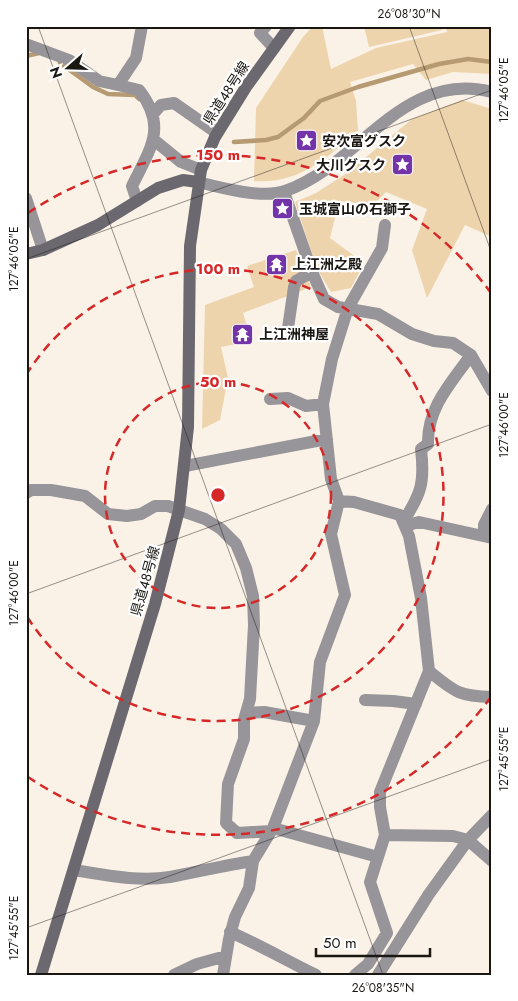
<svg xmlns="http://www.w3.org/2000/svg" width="518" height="1001" font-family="Jost,'Noto Sans JP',sans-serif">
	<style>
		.green { fill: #eed4ad }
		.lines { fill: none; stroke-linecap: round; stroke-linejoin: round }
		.stream { stroke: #b59a72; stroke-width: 4.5 }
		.minor { stroke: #97949a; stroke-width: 12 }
		.tertiary { stroke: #97949a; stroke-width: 12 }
		.secondary { stroke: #6b686f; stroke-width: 12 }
		.ticks { fill: none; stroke: #1a1713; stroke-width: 1; stroke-opacity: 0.45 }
		.ring { fill: none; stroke: #d62828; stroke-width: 2.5; stroke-dasharray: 9 6 }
		.labels { text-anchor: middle; stroke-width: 4.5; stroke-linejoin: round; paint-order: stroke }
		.street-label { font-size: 14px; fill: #1a1713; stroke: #fff }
		.poi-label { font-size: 14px; font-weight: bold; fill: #1a1713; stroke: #fff; text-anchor: start }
		.centre { fill: #d62828; stroke: #fff; stroke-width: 2.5 }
		.ring-label { font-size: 15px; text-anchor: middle; font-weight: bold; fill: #d62828; stroke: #fff; stroke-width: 4.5; stroke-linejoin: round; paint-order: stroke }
		.neatline { fill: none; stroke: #1a1713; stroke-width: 2 }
		.ticks-label { font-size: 12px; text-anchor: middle; fill: #1a1713 }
	</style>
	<rect width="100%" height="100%" fill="#faf2e6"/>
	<path class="green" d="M 313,26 L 322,26 L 331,69 L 376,48 L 447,32 L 445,26 L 492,26 L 492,74 L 453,72 L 426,80 L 413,64 L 350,82 L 356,101 L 358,131 C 325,159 300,184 254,181 L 256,108 L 303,37 Z
		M 364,26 L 441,26 L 442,30 L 369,47 Z
		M 462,100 L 492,109 L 492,237 L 465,225 L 427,298 L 412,250 L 427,209 L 386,192 L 373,205 L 339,201 L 330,238 L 364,263 L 351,288 L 331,292 L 317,269 L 295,202 L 316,193 L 347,173 L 412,119 Z
		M 296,250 L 311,287 L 243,313 L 252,341 L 221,347 L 228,378 L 220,420 L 202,429 L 205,305 L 254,287 L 247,266 Z"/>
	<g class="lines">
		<path class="stream" d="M 26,56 L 39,53
			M 60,63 L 93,87 L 108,94 L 135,95 L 139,99
			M 234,142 L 266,140 L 278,137 L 304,118 L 320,101 L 358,87 L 439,64 L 468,59 L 492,62"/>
		<path class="minor" d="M 266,26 L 260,33 L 274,48
			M 26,44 L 69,60 L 99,81 L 118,85 L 136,58 L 142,26
			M 118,85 L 139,90 C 168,127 150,149 132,186 L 137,201
			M 153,114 L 161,105 L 174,103 L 217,133
			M 154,140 L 181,162 L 201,170
			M 284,192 L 312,272 L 324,299 L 338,307 L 378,314 L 412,334 L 434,341 L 453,343 L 471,355 L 492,391
			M 26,198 L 43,250
			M 288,328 L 294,287 L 296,281 L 312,272
			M 270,399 L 288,398 L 306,406 L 323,404
			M 185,466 L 327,439
			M 26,493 L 31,490 L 51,490 L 85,496 L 108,514 L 127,516 L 141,514 L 155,506 L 168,506 L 205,519 L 221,529 L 236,544 L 246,568 L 253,596 L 254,625 L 250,699 L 244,720 L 244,739 L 228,784 L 226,823 L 237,833 L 271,831
			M 339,501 L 354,502 L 400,515 L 409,536 L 421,598 L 429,671 L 380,792 L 380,807 L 385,835 L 370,882 L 387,933 L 368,964 L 355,975
			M 403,522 C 421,494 425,483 421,449 L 428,444 C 427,408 451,383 471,355
			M 405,526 L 419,522 L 492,538
			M 484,535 L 484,525 L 492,509
			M 429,671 C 455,692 458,696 492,697
			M 365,700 L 393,701 L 416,704
			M 246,713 L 264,712 L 314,721
			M 273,828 L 378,857
			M 385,835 L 453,836 L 468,840 L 492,861
			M 74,870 C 106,875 138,882 170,877 C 198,872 225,865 253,861 L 273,828 L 314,721 L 320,662 L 345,595 L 331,534 L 339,501 L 331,479 L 323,404 L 332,359 L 348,308 L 382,248 L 385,225
			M 230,932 C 260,945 287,961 316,975
			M 174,975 L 197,964 L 226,956
			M 223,975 L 229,939 L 235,917 L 249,888 L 253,861
			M 378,975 L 429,894 L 468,840 L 492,815"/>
		<path class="tertiary" d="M 198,182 C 221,188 263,199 285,191 C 359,166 402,69 492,92"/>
		<path class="secondary" d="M 26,254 L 43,250 L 98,225 L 158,188 L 183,180 L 198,182
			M 41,975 L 155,604 L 179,510 L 188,427 L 190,246 L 201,170 L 215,137 L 246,87 L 290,26"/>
	</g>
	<path class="ticks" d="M 38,26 L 383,975M 409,26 L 492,254M 26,259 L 492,90M 26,594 L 492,424M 26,928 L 492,759"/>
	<g class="ring">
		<circle cx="218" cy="495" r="113"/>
		<path d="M26 375A226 226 0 1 1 26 615"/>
		<path d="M491 697A340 340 0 0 1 28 777M28 213A340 340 0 0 1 491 293"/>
	</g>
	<defs>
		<symbol id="sight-square" viewBox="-11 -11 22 22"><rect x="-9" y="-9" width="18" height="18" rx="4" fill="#7434a9" stroke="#fff"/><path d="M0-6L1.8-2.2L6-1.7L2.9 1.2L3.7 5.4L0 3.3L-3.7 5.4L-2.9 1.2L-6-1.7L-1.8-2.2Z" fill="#fff"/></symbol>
		<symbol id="temple-square" viewBox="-11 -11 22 22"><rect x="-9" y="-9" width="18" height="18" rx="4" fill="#7434a9" stroke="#fff"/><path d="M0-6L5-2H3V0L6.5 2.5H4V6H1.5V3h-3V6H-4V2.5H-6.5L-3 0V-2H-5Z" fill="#fff"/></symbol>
	</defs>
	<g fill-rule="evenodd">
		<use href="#sight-square" x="294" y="128" width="25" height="25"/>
		<use href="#sight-square" x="390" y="152" width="25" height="25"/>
		<use href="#sight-square" x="270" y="196" width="25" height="25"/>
		<use href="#temple-square" x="264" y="252" width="25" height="25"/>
		<use href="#temple-square" x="230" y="322" width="25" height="25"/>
	</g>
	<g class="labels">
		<g class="street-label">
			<text transform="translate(226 93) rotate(-57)" y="5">県道48号線</text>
			<text transform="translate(145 581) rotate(-74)" y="5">県道48号線</text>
		</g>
		<g class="poi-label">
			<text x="322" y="146">安次富グスク</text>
			<text x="386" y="170" text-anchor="end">大川グスク</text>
			<text x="299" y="214">玉城富山の石獅子</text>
			<text x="292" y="269">上江洲之殿</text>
			<text x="259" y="339">上江洲神屋</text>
		</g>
	</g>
	<circle cx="218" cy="495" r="8" class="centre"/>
	<g class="ring-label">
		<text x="218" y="160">150 m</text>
		<text x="218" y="274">100 m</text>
		<text x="218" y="387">50 m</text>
	</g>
	<rect width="518" height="1001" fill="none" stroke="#ffffff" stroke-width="55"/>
	<g transform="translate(68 68) rotate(250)" stroke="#ffffff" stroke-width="4" paint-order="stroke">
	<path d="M0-4L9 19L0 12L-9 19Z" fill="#1a1713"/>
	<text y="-8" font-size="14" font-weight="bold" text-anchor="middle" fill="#1a1713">N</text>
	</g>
	<path d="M316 948v8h114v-8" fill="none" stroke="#1a1713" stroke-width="2.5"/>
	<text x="323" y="948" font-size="15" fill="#1a1713" stroke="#ffffff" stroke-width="4" paint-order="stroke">50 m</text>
	<rect x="28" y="28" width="462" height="946" class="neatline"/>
	<g class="ticks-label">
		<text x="409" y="18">26°08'30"N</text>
		<text transform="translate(504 90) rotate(-90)" y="4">127°46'05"E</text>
		<text transform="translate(14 259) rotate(-90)" y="4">127°46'05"E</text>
		<text transform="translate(504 425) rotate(-90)" y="4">127°46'00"E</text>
		<text transform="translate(14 593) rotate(-90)" y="4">127°46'00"E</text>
		<text transform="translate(504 759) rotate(-90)" y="4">127°45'55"E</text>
		<text transform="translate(14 928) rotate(-90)" y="4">127°45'55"E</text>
		<text x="383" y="992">26°08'35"N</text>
	</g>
</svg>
